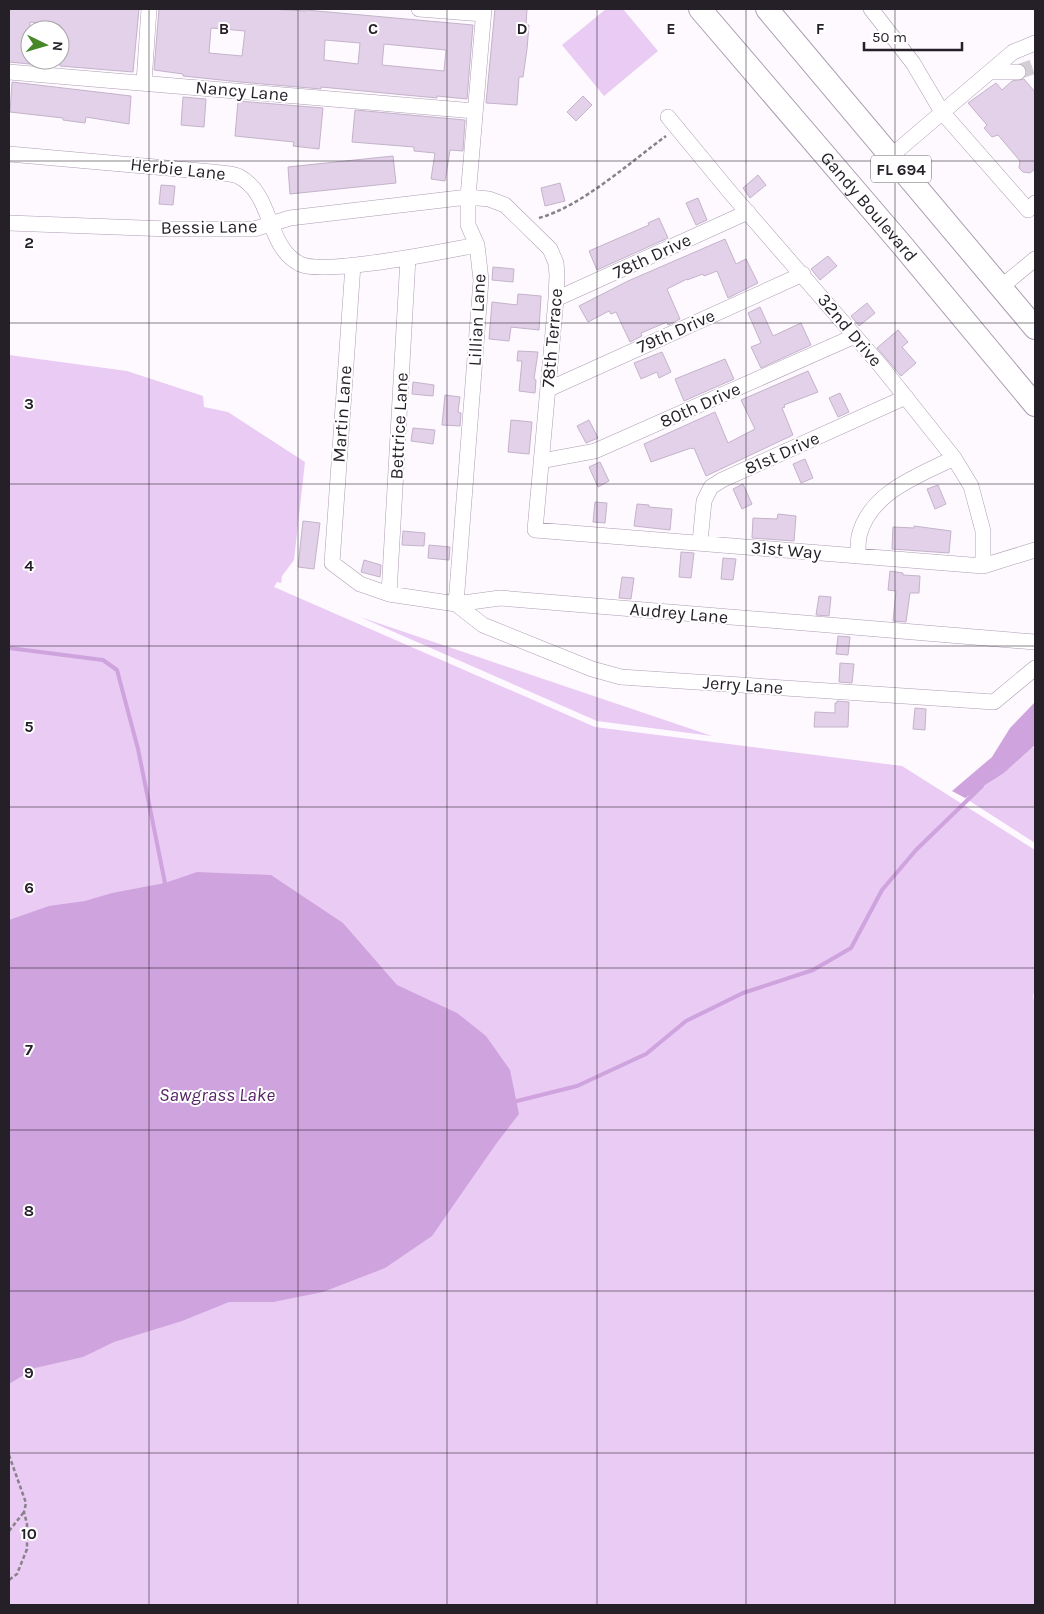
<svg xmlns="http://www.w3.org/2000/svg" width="1044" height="1614" font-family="Karla,sans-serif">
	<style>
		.green { fill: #e9cbf4 }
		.water { fill: #cfa3dd }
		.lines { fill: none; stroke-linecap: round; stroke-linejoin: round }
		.stream { stroke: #cfa3dd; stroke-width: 4 }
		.building { fill: #e2d1e9; stroke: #c4b3ca; fill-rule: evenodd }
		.minor-tunnel { stroke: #d2cdd3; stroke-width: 15; stroke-dasharray: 15 8; stroke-linecap: butt }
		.minor-casing { stroke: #ad9cb3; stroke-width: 16 }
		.highway-casing { stroke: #ad9cb3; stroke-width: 24 }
		.path { stroke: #878289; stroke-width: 2.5; stroke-dasharray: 4 2.5; stroke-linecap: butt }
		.minor { stroke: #fff; stroke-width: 15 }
		.highway { stroke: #fff; stroke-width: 22 }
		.grid { fill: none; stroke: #251f28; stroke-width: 1; stroke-opacity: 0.55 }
		.labels { text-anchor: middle; stroke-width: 4; stroke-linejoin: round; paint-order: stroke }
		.shield { fill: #fff; stroke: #666268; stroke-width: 1 }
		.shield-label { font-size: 16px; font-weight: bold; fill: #251f28 }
		.street-label { font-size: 18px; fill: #251f28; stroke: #fff }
		.water-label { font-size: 19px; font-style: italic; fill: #541f64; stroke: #fff }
		.grid-label { font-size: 16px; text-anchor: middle; font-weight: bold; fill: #251f28; stroke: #fff; stroke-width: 4; stroke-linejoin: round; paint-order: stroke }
	</style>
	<rect width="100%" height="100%" fill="#fdf9fe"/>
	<path class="green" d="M 606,9 L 623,9 L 658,51 L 604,96 L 562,45 Z
		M 9,355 L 127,371 L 203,396 L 204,407 L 228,412 L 305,462 L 294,560 L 282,576 L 281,583 L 277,582 L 274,587 L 595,727 L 902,766 L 1035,850 L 1035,987 L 1033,997 L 1035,1004 L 1035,1605 L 9,1605 Z
		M 360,617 L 712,736 L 597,721 Z
		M 1033,747 L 1035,750 L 1035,843 L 965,798 L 1004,773 Z"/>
	<path class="water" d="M 1035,702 L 1035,745 L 1004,773 L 965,798 L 952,791 L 992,757 L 1010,728 Z
		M 197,872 L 271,875 L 343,923 L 397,985 L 457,1013 L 486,1036 L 510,1070 L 519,1114 L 496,1144 L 432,1236 L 385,1268 L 323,1292 L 273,1302 L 229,1302 L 182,1321 L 114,1342 L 83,1357 L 35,1368 L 9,1384 L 9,920 L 49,906 L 85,901 L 112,893 L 165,883 Z"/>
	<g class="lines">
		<path class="stream" d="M 9,648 L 103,660 L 117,670 L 138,749 L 165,883
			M 517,1101 L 577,1086 L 646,1054 L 686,1021 L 743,993 L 813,970 L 851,948 L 882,890 L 916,850 L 982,786"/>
	</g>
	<path class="building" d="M 9,9 L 139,9 L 133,72 L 60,66 L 60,25 L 30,22 L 30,64 L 9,62 Z
		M 159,9 L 268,9 L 306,11 L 306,10 L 473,25 L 467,99 L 437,96 L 437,98 L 321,87 L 321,89 L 240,82 L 183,76 L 183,74 L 154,70 ZM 211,28 L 245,31 L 242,56 L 209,53 ZM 325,40 L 360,43 L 358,64 L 324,60 ZM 384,44 L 446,50 L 444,71 L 382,65 Z
		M 495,9 L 527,9 L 526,25 L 529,25 L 527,49 L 523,77 L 519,77 L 517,105 L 486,103 Z
		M 1024,79 L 1035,92 L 1035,169 L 1030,173 L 1023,172 L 1019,168 L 1020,161 L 998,135 L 992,137 L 984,128 L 987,125 L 968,103 L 996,83 L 1002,90 L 1012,81 Z
		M 12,82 L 131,96 L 129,124 L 86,117 L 85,123 L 63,120 L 63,118 L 10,112 Z
		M 583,96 L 592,105 L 576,121 L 567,112 Z
		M 183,97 L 206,99 L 204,127 L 181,125 Z
		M 238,101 L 323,108 L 319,149 L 293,146 L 294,142 L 235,136 Z
		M 355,110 L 465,120 L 463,151 L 450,150 L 445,181 L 431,179 L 435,153 L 414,151 L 414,147 L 352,142 Z
		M 393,156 L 396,183 L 290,194 L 288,167 Z
		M 758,175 L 766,185 L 750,198 L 743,188 Z
		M 560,183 L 565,201 L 545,206 L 541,188 Z
		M 161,185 L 175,186 L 173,205 L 159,204 Z
		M 698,198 L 707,220 L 696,225 L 686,203 Z
		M 659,218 L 668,238 L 597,270 L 589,251 L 649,225 L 648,223 Z
		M 725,239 L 736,264 L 746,259 L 758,283 L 728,298 L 717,271 L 704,276 L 703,274 L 687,280 L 687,279 L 667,289 L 680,319 L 668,325 L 667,322 L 641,333 L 642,336 L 630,342 L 616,312 L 611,314 L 609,311 L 588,322 L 579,306 L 628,281 Z
		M 828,256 L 837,266 L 820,280 L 811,269 Z
		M 493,267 L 514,269 L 513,282 L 492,280 Z
		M 518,294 L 541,296 L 539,330 L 511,327 L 509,341 L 489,339 L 492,302 L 517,305 Z
		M 867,303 L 875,313 L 859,326 L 851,316 Z
		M 760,307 L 773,336 L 801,323 L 811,345 L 761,368 L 751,347 L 761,343 L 748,313 Z
		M 898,330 L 908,342 L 902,347 L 916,363 L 901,376 L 877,348 Z
		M 518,351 L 538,352 L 534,379 L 536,380 L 535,393 L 519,391 L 522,361 L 517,361 Z
		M 662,352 L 671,372 L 659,378 L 657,372 L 641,379 L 634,363 Z
		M 725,359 L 734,379 L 684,401 L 675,379 Z
		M 808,371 L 818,392 L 784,405 L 785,407 L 782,408 L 793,435 L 706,476 L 694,448 L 692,449 L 691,448 L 651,462 L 644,444 L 715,412 L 728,443 L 755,429 L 741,400 Z
		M 413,382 L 434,385 L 433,396 L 412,394 Z
		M 840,393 L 849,412 L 838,417 L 829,398 Z
		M 445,395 L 460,397 L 458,412 L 461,413 L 460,426 L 442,425 Z
		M 511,420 L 532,422 L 529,454 L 508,452 Z
		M 589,420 L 598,438 L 586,443 L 577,426 Z
		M 413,428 L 435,430 L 433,444 L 411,441 Z
		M 805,459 L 813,478 L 801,483 L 793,464 Z
		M 600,462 L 609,481 L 598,487 L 589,467 Z
		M 743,484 L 752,504 L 742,509 L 733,489 Z
		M 938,485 L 946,504 L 935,509 L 927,489 Z
		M 595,502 L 607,503 L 605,523 L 593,522 Z
		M 637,504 L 649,505 L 649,507 L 672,509 L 670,530 L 634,526 Z
		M 778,514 L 796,516 L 794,541 L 752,538 L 753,518 L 777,519 Z
		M 303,521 L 320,523 L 314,569 L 298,567 Z
		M 914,526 L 951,531 L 949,553 L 892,549 L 893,527 L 914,528 Z
		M 403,531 L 425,533 L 424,546 L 402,545 Z
		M 429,545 L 450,547 L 449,560 L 428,558 Z
		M 681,552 L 694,553 L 691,578 L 679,577 Z
		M 723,558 L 736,559 L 733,580 L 721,579 Z
		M 364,560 L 381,565 L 380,577 L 361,572 Z
		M 890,571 L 903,573 L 903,575 L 920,576 L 919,593 L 910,593 L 906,622 L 893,621 L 896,591 L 888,590 Z
		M 622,577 L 634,578 L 631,599 L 619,598 Z
		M 819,596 L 831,597 L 829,616 L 816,615 Z
		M 838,636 L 850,637 L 848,655 L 836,654 Z
		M 840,663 L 854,664 L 852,683 L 839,682 Z
		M 837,701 L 849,702 L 848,727 L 814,727 L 815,712 L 835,713 L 835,703 L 837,703 Z
		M 915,708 L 926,709 L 925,730 L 913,729 Z"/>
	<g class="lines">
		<path class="minor-tunnel" d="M 1018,72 L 1035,66"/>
		<defs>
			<path id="minor" d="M 419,9 L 483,14
				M 871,9 L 913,63 L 942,112 L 1028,210 L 1035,203
				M 9,72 L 475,111
				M 990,72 L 1018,72
				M 144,82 L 149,9
				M 668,117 L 729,191 L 880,365 L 954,458 L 971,486 L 983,531 L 983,566
				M 9,154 L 212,172 C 220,173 231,173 238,176 C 274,194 265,246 300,264 C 325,276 444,251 477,245
				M 891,156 L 1013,52 L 1035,43
				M 9,223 L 169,229 L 254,229 L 290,218 L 468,197 L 489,199 L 505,205 L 550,249 L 556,263 L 557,275 L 556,299 L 535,530 L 983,566 L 1035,550
				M 353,265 L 332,563 L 360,584 L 389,594 L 456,604 L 500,598 L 1035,642
				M 1001,287 L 1035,259
				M 556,299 L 748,212
				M 549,389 L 803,274
				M 541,461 L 595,451 L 855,336
				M 700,542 L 704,501 L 711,487 L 722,480 L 906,397
				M 858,556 C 858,550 858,542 859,536 C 870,492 918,476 954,458
				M 389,594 L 408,258
				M 456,604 L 483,625 L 592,669 L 621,677 L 994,702 L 1035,668
				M 456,604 L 481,280 L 477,245 L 468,225 L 468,197 L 484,9"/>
			<g id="highway">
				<path id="s1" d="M 700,9 L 902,245 L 1035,405"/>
				<path d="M 767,9 L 1035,328"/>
			</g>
		</defs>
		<use href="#minor" class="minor-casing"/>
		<use href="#highway" class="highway-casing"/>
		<path class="path" d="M 539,218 C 582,206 629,163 666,136
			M 9,1455 L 26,1503 L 24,1512 L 27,1524 L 27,1549 L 17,1574 L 9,1580
			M 9,1531 L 24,1512"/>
		<use href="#minor" class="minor"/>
		<use href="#highway" class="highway"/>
	</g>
	<path class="grid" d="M 149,9 L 149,1605M 298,9 L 298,1605M 447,9 L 447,1605M 597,9 L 597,1605M 746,9 L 746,1605M 895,9 L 895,1605M 9,161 L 1035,161M 9,323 L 1035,323M 9,484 L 1035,484M 9,646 L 1035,646M 9,807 L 1035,807M 9,968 L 1035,968M 9,1130 L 1035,1130M 9,1291 L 1035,1291M 9,1453 L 1035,1453"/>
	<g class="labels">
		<rect class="shield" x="871" y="155.5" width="60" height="27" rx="4"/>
		<g class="shield-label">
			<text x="901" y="175">FL 694</text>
		</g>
		<g class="street-label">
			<text transform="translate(242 91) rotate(5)" y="6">Nancy Lane</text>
			<text transform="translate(178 169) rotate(6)" y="6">Herbie Lane</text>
			<text dy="6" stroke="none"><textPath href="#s1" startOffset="260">Gandy Boulevard</textPath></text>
			<text transform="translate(209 227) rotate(-1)" y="6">Bessie Lane</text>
			<text transform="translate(652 256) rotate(-25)" y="6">78th Drive</text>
			<text transform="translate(477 320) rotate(-87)" y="6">Lillian Lane</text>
			<text transform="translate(850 330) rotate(50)" y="6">32nd Drive</text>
			<text transform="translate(676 331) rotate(-24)" y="6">79th Drive</text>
			<text transform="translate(552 338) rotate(-85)" y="6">78th Terrace</text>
			<text transform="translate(700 405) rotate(-24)" y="6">80th Drive</text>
			<text transform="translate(342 414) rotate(-86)" y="6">Martin Lane</text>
			<text transform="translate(399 426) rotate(-87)" y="6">Bettrice Lane</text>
			<text transform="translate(782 453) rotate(-24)" y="6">81st Drive</text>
			<text transform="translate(786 550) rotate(5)" y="6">31st Way</text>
			<text transform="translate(679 613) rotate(5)" y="6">Audrey Lane</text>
			<text transform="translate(743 685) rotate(4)" y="6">Jerry Lane</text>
		</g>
		<g class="water-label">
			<text x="217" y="1101">Sawgrass Lake</text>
		</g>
	</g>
	<g class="grid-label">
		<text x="224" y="34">B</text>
		<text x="373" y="34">C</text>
		<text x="522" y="34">D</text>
		<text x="671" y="34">E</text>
		<text x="820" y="34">F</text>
		<text x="29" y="248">2</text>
		<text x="29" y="409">3</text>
		<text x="29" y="571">4</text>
		<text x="29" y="732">5</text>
		<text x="29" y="893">6</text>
		<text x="29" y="1055">7</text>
		<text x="29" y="1216">8</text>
		<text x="29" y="1378">9</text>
		<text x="29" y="1539">10</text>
	</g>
	<rect width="1044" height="1614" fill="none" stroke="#251f28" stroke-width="20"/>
	<g transform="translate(45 45) rotate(95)"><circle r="24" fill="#ffffff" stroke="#a8a5a9"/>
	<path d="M0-4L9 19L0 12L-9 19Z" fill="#468728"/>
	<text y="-8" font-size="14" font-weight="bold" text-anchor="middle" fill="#251f28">N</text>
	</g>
	<path d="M864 42v8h98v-8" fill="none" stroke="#251f28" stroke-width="2.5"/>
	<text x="872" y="42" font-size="15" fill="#251f28" stroke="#ffffff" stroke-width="4" paint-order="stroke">50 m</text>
</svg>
